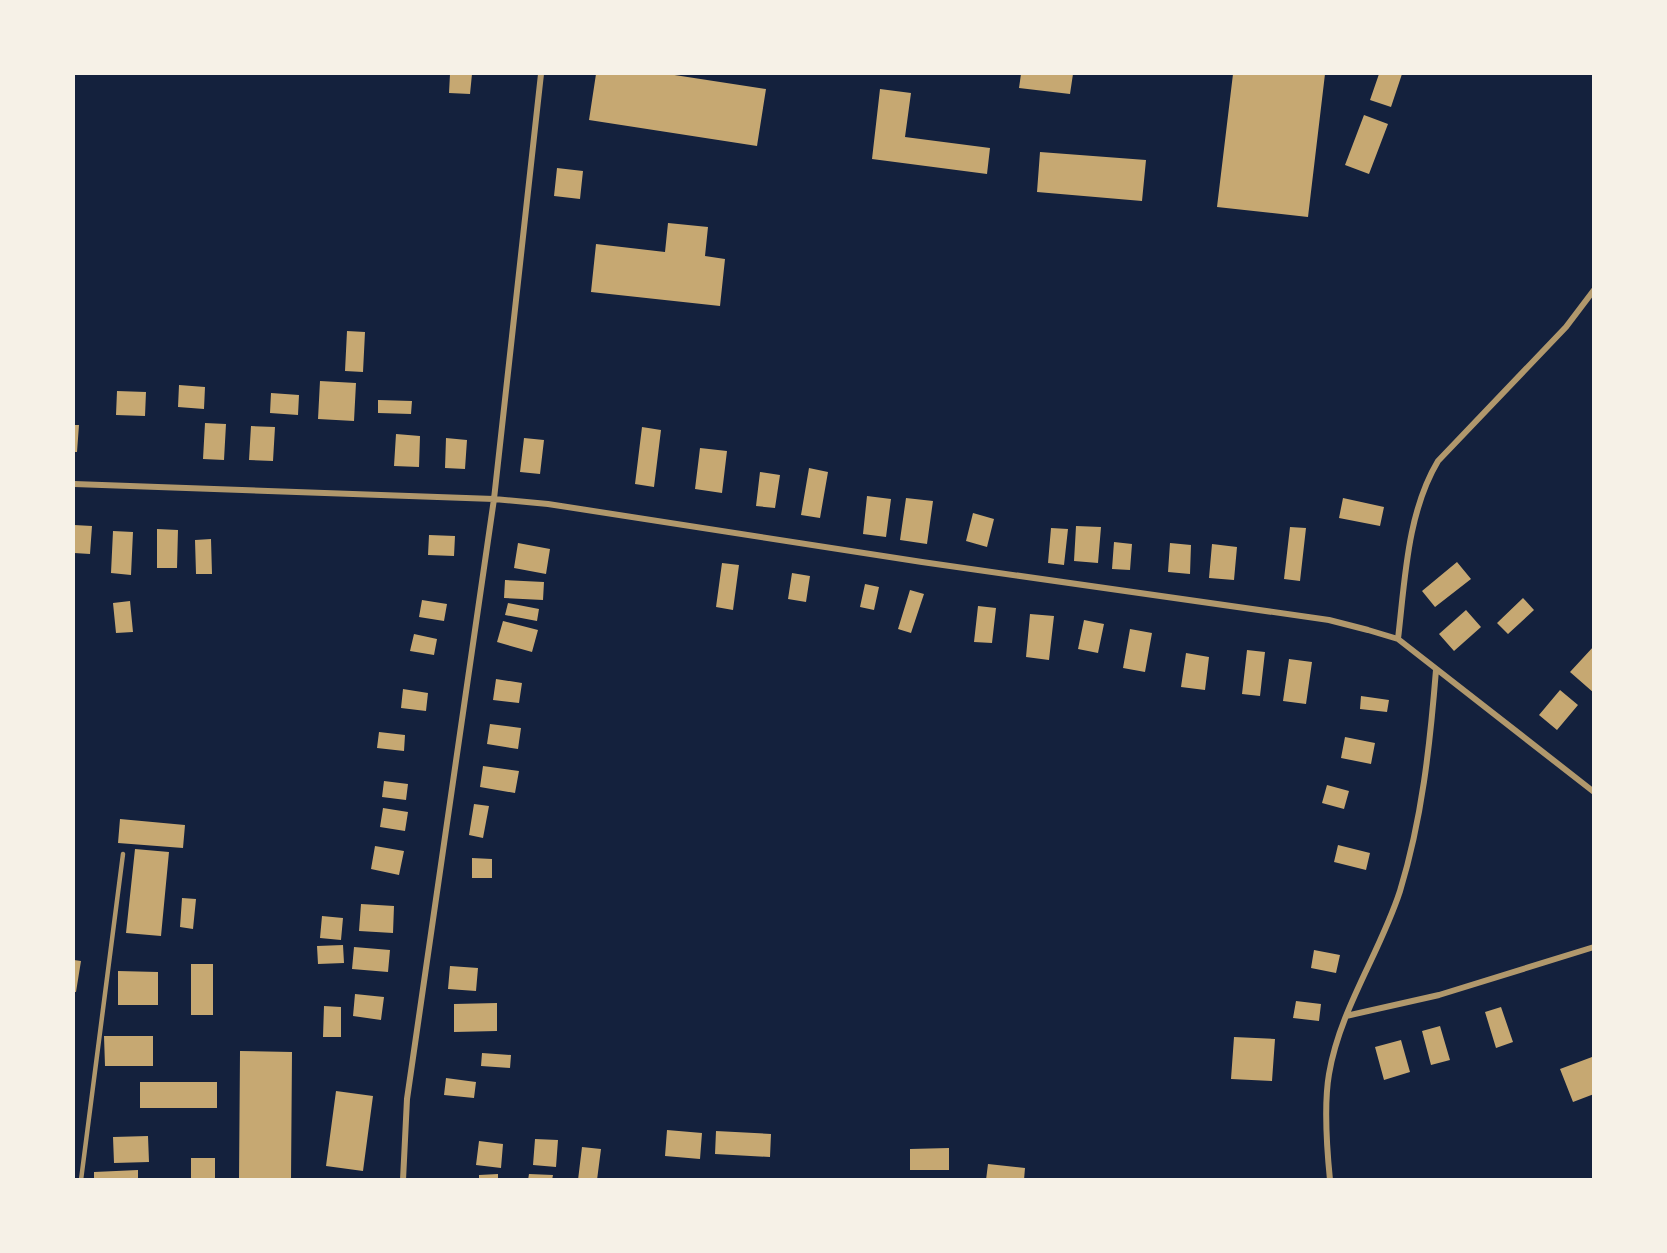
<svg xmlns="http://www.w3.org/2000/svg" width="1667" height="1253" font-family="Roboto,sans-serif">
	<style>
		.building { fill: #c6a872 }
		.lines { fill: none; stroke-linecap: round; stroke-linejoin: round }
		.service { stroke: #b1986c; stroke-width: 4.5 }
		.minor { stroke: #b1986c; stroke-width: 6 }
	</style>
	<rect width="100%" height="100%" fill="#14213d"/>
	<path class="building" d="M 450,74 L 472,74 L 470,94 L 449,93 Z
		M 596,74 L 668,74 L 766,89 L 757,146 L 589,120 Z
		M 1021,74 L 1073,74 L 1070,94 L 1019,88 Z
		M 1233,74 L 1325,74 L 1308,217 L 1217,207 Z
		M 1379,74 L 1402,74 L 1391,107 L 1370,100 Z
		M 880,89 L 911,93 L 905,137 L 990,148 L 987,174 L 872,159 Z
		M 1364,115 L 1388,124 L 1369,174 L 1345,165 Z
		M 1040,152 L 1146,160 L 1142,201 L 1037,192 Z
		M 557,168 L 583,171 L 580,199 L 554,196 Z
		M 668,223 L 708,227 L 705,256 L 725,259 L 720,306 L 591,292 L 596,244 L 665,252 Z
		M 347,331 L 365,332 L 363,372 L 345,371 Z
		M 320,381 L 356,383 L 354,421 L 318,419 Z
		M 179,385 L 205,387 L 204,409 L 178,407 Z
		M 117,391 L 146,392 L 145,416 L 116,415 Z
		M 271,393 L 299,395 L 298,415 L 270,413 Z
		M 378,400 L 412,401 L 411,414 L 378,413 Z
		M 205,423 L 226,424 L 224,460 L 203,459 Z
		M 74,425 L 79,425 L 77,452 L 74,452 Z
		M 251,426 L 275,427 L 273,461 L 249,460 Z
		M 642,427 L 661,430 L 654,487 L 635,484 Z
		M 396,434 L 420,436 L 419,467 L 394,466 Z
		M 446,438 L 467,440 L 465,469 L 445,468 Z
		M 524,438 L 544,440 L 540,474 L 520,472 Z
		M 700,448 L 727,451 L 722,493 L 695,489 Z
		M 809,468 L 828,472 L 820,518 L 801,515 Z
		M 760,472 L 780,475 L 775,508 L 756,506 Z
		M 867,496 L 891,499 L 886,537 L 863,534 Z
		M 906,498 L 933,501 L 927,544 L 900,540 Z
		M 1343,498 L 1384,507 L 1380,526 L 1339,518 Z
		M 973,513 L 994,519 L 987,547 L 966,541 Z
		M 74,525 L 92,526 L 90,554 L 74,553 Z
		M 1076,526 L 1101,527 L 1098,563 L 1074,561 Z
		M 1290,527 L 1306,528 L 1300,581 L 1284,579 Z
		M 1051,528 L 1068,529 L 1064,565 L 1048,563 Z
		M 157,529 L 178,530 L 177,568 L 157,568 Z
		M 113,531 L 133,532 L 131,575 L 111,573 Z
		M 429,535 L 455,536 L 454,556 L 428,555 Z
		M 211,539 L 212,574 L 196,574 L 195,540 Z
		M 1114,542 L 1132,544 L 1130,570 L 1112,569 Z
		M 518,543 L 550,549 L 546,574 L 514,568 Z
		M 1170,543 L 1191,545 L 1190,574 L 1168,572 Z
		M 1212,544 L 1237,547 L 1234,580 L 1209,578 Z
		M 1457,562 L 1471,579 L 1435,607 L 1422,591 Z
		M 722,563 L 739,565 L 733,610 L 716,607 Z
		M 792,573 L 810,576 L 806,602 L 788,599 Z
		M 505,580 L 544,582 L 543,600 L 504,598 Z
		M 865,584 L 879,587 L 874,610 L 860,607 Z
		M 910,590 L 924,594 L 911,633 L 898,629 Z
		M 1523,598 L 1534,610 L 1508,634 L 1497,623 Z
		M 422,600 L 447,604 L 444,621 L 419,617 Z
		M 130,601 L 133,632 L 116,633 L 113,603 Z
		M 508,603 L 539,609 L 537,621 L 505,615 Z
		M 978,606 L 996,608 L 992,643 L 974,642 Z
		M 1466,610 L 1481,627 L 1454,651 L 1439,634 Z
		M 1030,614 L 1054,616 L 1049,660 L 1026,657 Z
		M 1084,620 L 1104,624 L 1098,653 L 1078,649 Z
		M 503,621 L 538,630 L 532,652 L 497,642 Z
		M 1130,629 L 1152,633 L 1145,672 L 1123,668 Z
		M 414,634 L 437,639 L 434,655 L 410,651 Z
		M 1594,646 L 1594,693 L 1570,672 Z
		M 1247,650 L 1265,652 L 1260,696 L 1242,694 Z
		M 1186,653 L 1209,657 L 1205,690 L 1181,687 Z
		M 1289,659 L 1312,662 L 1306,704 L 1283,701 Z
		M 496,679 L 522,683 L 519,703 L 493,700 Z
		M 403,689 L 428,693 L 426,711 L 401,708 Z
		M 1560,690 L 1578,705 L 1557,730 L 1539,715 Z
		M 1361,696 L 1389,700 L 1387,712 L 1360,709 Z
		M 490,724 L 521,728 L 518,749 L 487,744 Z
		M 379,732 L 405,735 L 404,751 L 377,748 Z
		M 1345,737 L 1375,743 L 1371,764 L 1341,758 Z
		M 483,766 L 519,771 L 515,793 L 480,787 Z
		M 384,781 L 408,784 L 406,800 L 382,797 Z
		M 1327,785 L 1349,791 L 1344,809 L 1322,803 Z
		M 474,804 L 489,806 L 483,838 L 469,835 Z
		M 383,808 L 408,812 L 405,831 L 380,827 Z
		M 120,819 L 185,825 L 183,848 L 118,843 Z
		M 1338,845 L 1370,853 L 1366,870 L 1334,862 Z
		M 375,846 L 404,851 L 399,875 L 371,869 Z
		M 135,849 L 169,852 L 161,936 L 126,933 Z
		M 472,858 L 492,859 L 492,878 L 472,878 Z
		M 182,898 L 196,899 L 193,929 L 180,927 Z
		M 361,904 L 394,906 L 393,933 L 359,931 Z
		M 322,916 L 343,918 L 341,940 L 320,938 Z
		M 343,945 L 344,963 L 318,964 L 317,946 Z
		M 354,947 L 390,950 L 388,972 L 352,969 Z
		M 1314,950 L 1340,955 L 1336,973 L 1311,968 Z
		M 74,960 L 81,961 L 76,992 L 74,992 Z
		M 191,964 L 213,964 L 213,1015 L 191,1015 Z
		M 450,966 L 478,968 L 476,991 L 448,989 Z
		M 118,971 L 158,972 L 158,1005 L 118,1005 Z
		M 355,994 L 384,997 L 381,1020 L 353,1016 Z
		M 1296,1001 L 1321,1004 L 1319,1021 L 1293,1018 Z
		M 497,1003 L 497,1031 L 454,1032 L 454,1004 Z
		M 324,1006 L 341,1007 L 341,1037 L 323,1037 Z
		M 1501,1007 L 1513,1042 L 1496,1048 L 1485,1012 Z
		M 1440,1026 L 1450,1060 L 1431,1065 L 1422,1031 Z
		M 104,1036 L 153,1036 L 153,1066 L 105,1066 Z
		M 1234,1037 L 1275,1039 L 1272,1081 L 1231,1079 Z
		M 1401,1040 L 1410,1072 L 1384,1080 L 1375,1047 Z
		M 240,1051 L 292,1052 L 291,1180 L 239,1180 Z
		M 482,1053 L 511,1055 L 510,1068 L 481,1066 Z
		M 1592,1057 L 1594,1094 L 1573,1102 L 1560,1069 Z
		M 446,1078 L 476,1082 L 474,1098 L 444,1095 Z
		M 140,1082 L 217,1082 L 217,1108 L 140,1108 Z
		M 336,1091 L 373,1096 L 363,1171 L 326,1166 Z
		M 667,1130 L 702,1133 L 700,1159 L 665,1156 Z
		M 716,1131 L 771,1134 L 770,1157 L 715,1154 Z
		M 148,1136 L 149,1162 L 114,1163 L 113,1137 Z
		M 535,1139 L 558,1140 L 556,1167 L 533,1165 Z
		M 479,1141 L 503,1144 L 501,1168 L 476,1165 Z
		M 582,1147 L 601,1149 L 597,1180 L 578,1180 Z
		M 949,1148 L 949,1170 L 910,1170 L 910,1149 Z
		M 191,1158 L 215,1158 L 215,1180 L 191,1180 Z
		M 988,1164 L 1025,1168 L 1024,1180 L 986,1180 Z
		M 138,1170 L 138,1180 L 94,1180 L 94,1172 Z
		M 498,1174 L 498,1180 L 479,1180 L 479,1175 Z
		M 529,1174 L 553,1175 L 552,1180 L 528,1180 Z"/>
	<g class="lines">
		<path class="service" d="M 81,1180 L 123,854"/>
		<path class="minor" d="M 74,484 L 494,499 L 548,504 L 922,562 L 1329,620 L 1368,630 L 1398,639 L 1594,792
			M 1398,639 C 1405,580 1407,513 1438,461 L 1566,327 L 1594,290
			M 1346,1016 L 1439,995 L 1594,947
			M 403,1180 L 407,1099 L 494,499 L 541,74
			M 1330,1180 C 1327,1150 1324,1103 1329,1074 C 1340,1009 1380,953 1400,891 C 1422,819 1430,745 1436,670"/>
	</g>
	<rect width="1667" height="1253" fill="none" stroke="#f6f1e7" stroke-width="150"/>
</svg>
